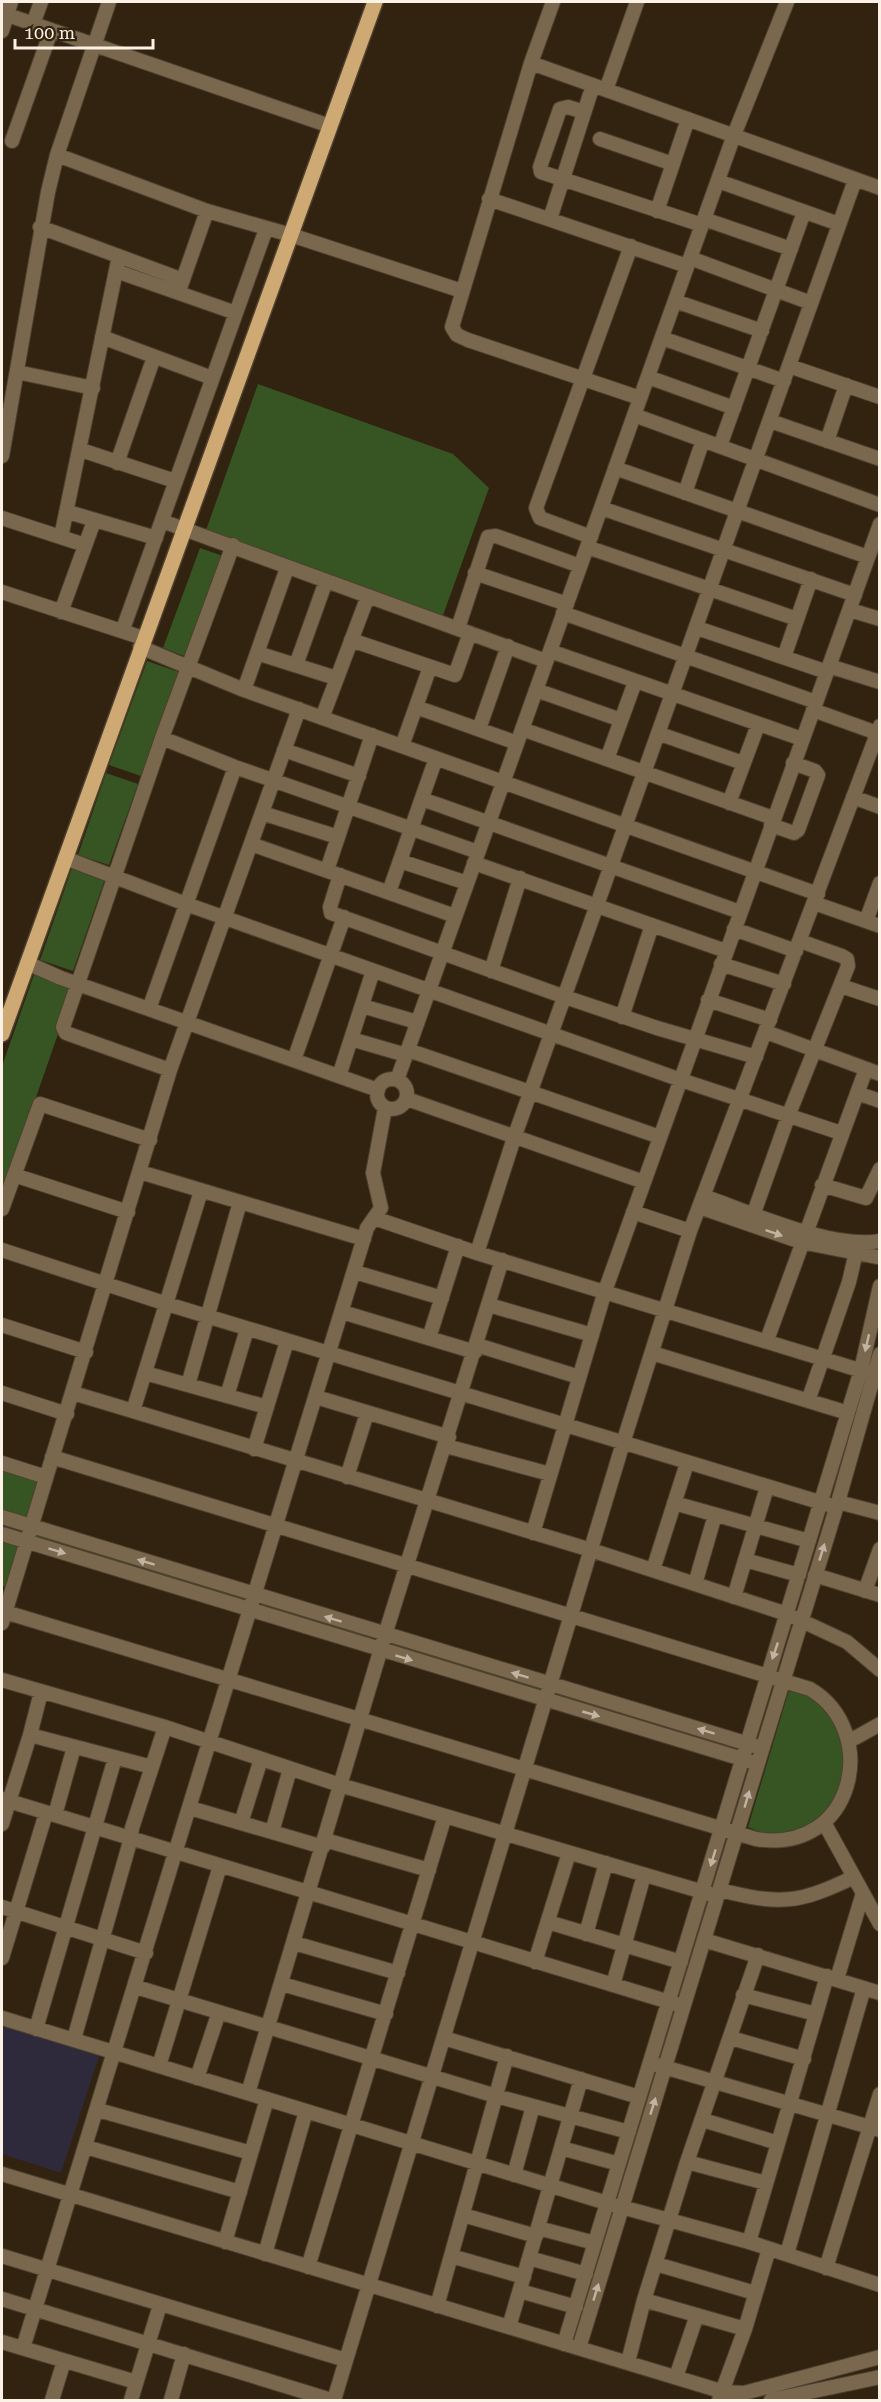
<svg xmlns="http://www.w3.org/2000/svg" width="881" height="2402" font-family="'Roboto Serif',serif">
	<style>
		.education { fill: #2f2a3b }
		.green { fill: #375423 }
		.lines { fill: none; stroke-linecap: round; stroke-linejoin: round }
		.minor-casing { stroke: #4d402e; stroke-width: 16 }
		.major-casing { stroke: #4d402e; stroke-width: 18 }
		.minor { stroke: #7a684e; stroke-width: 14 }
		.major { stroke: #cfa973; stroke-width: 15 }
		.oneway { fill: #c1b3a1 }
	</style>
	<rect width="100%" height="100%" fill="#312310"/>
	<path class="education" d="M 2,2025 L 99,2056 L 61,2173 L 2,2154 Z"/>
	<path class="green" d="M 258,384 L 453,454 L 489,488 L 442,618 L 205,533 Z
		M 200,548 L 223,556 L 187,657 L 163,648 Z
		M 147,661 L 179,672 L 141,776 L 109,765 Z
		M 106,773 L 138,784 L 109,865 L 78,855 Z
		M 72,868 L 105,879 L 73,971 L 40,960 Z
		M 35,972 L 70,985 L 56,1025 L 58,1034 L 2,1195 L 2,1066 Z
		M 2,1466 L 40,1478 L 28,1519 L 2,1510 Z
		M 37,1532 L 247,1596 L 244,1605 L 34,1540 Z
		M 2,1538 L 19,1543 L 6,1587 L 2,1586 Z
		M 260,1601 L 374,1635 L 371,1643 L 257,1609 Z
		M 387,1639 L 543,1686 L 540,1696 L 384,1648 Z
		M 789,1690 C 794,1691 802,1691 807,1693 C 829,1702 851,1742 847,1765 C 842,1801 809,1841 770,1835 C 763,1834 755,1830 748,1827 Z
		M 558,1691 L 746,1747 L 744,1756 L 555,1700 Z"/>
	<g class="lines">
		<defs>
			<path id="minor" d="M 553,2 L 531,63 L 452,327 L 457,335 L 468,340 L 640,398
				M 2,13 L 330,126
				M 33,24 L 41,2
				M 2,31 L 11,2
				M 531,63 L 880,188
				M 606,90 L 637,2
				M 584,112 L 568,107 L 560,109 L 540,167 L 541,172 L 702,225
				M 600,139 L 673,164
				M 12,141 L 51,31
				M 57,155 L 207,211 L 291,235 L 462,291
				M 718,181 L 839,224
				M 489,199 L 687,266
				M 657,211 L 688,119
				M 550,219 L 593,85
				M 704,219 L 791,249
				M 40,227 L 183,280
				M 690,258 L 811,303
				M 116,271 L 236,313
				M 180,288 L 207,211
				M 675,301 L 762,331
				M 102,337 L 212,378
				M 662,338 L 784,381
				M 789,366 L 880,397
				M 17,372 L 93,388
				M 648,377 L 734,408
				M 634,415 L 880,505
				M 770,421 L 880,459
				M 827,441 L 846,385
				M 720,446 L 804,212
				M 81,450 L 175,481
				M 2,456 L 48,192 L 57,155 L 109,2
				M 117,463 L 154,357
				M 615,468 L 868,557
				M 685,493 L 703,440
				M 601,508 L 855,595
				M 68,512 L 156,538
				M 2,518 L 85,545
				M 162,521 L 546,661
				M 61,537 L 119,256
				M 591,537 L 540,518 L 536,508 L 631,246
				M 587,547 L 797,619
				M 475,573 L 567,604
				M 2,592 L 143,638
				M 850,610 L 880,619
				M 61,612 L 94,521
				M 563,613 L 816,702
				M 458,628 L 488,537 L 496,536 L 580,566
				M 697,628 L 827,672
				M 123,629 L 266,229
				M 351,640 L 455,675 L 470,633
				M 140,647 L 244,690 L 818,894
				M 550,651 L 802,739
				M 257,653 L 336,678
				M 784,657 L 811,579
				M 296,665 L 326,581
				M 829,666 L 880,682
				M 244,690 L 287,568
				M 536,690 L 621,720
				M 416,707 L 517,743
				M 813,710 L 877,733
				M 322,718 L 368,596
				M 479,729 L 508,646
				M 522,729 L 773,818
				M 660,734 L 743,763
				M 162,738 L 235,767 L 478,852
				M 402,746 L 430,667
				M 284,750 L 359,776
				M 607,759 L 635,682
				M 853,797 L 880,807
				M 422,799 L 740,912
				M 729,803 L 758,725
				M 262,813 L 338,837
				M 771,825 L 794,833 L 798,830 L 818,775 L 815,771 L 793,763
				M 251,844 L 455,916
				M 65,858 L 186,904 L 681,1080 L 841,1133
				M 400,861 L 467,883
				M 474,863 L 726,951
				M 327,870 L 372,735
				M 340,875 L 330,907 L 331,913 L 565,997 L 657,1028 L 756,1057
				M 389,892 L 436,758
				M 814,903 L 880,926
				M 866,921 L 880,883
				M 734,929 L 796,951
				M 27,963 L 61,978 L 378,1090
				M 721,964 L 784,984
				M 491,971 L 520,878
				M 841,986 L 880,999
				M 708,1000 L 770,1020
				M 362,1006 L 417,1022
				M 149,1009 L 235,767
				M 622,1017 L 652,925
				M 766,1032 L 880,1074
				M 351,1039 L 406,1055
				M 408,1050 L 660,1137
				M 294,1060 L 344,917
				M 170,1070 L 66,1033 L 63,1027 L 162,738 L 233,545
				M 339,1076 L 373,971
				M377 1094a15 15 0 1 1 30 0a15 15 0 1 1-30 0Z
				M 397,1080 L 734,135 L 787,2
				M 857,1093 L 880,1101
				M 407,1099 L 644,1182
				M 140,1172 L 364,1239
				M 14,1175 L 128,1212
				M 822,1185 L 866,1198 L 880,1169
				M 201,1191 L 133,1411 L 591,1550 L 787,1614 L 847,1642 L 880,1670
				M 703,1196 C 750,1212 832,1250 880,1241
				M 699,1207 L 801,1242 L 877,1257
				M 2,1209 L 40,1104 L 150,1140
				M 633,1212 L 690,1231
				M 374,1218 L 477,1253 L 869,1373
				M 750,1224 L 789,1114 L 848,966 L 847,959 L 842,956 L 800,941
				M 2,1250 L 167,1304 L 829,1505
				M 477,1253 L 514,1138 L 855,180
				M 355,1272 L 442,1298
				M 489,1305 L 592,1335
				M 342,1312 L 475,1352
				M 2,1325 L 86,1352
				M 429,1338 L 458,1246
				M 767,1340 L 866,1069
				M 477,1345 L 579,1377
				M 652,1353 L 848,1413
				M 145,1373 L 267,1407
				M 188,1385 L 240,1202
				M 2,1393 L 67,1414
				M 73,1393 L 133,1411
				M 227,1396 L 247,1329
				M 316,1397 L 449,1437
				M 808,1401 L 849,1282 L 857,1248
				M 446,1446 L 550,1474
				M 254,1449 L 287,1341
				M 2,1463 L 46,1477
				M 347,1477 L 367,1413
				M 838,1502 L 880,1513
				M 674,1503 L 809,1541
				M 2,1517 L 755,1746
				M 533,1533 L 605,1291 L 880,524
				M 2,1534 L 749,1761
				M 745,1560 L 799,1575
				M 653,1570 L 687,1463
				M 815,1575 L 880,1595
				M 695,1584 L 715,1515
				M 865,1591 L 880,1549
				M 734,1597 L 767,1487
				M 5,1612 L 756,1839 C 855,1855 881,1731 810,1689 L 52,1457
				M 2,1623 L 170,1070 L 299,709
				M 2,1680 L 165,1727 L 340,1785 L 710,1894
				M 30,1735 L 152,1767
				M 855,1738 L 880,1724
				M 2,1799 L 676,2004
				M 190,1808 L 323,1847
				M 55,1815 L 74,1747
				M 241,1823 L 261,1759
				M 2,1824 L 30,1735 L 41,1692
				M 826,1826 L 880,1924
				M 272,1832 L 290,1769
				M 325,1840 L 429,1870
				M 720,1890 C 780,1905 798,1904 854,1877
				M 2,1907 L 146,1953
				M 548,1922 L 681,1962
				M 586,1934 L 606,1863
				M 704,1940 L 880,1993
				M 294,1943 L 398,1973
				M 2,1958 L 46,1813
				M 535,1962 L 569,1853
				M 837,1979 L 863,1893
				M 282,1984 L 386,2014
				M 613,1985 L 644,1875
				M 136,1987 L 496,2096 L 629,2132
				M 743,1995 L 816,2014 L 749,2242
				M 816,2014 L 827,1976
				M 2,2018 L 607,2203 L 749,2242 L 880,2285
				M 36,2029 L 115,1758
				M 444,2038 L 639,2097
				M 731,2038 L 804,2059
				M 74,2039 L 131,1838 L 132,1828 L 165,1727
				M 657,2065 L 880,2130
				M 159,2066 L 220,1866
				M 197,2078 L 219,2012
				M 248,2093 L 385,1635 L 502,1260
				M 98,2110 L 251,2153
				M 703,2120 L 778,2143
				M 86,2147 L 240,2192
				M 561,2148 L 619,2164
				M 687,2162 L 766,2183
				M 2,2174 L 724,2392 L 744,2393 L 880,2357
				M 514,2175 L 533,2106
				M 463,2215 L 536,2236
				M 538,2228 L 595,2243
				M 225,2242 L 267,2099
				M 265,2254 L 306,2111
				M 787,2254 L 864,1988
				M 2,2256 L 346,2360
				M 451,2256 L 524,2277
				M 529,2258 L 586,2274
				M 656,2264 L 755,2293
				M 308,2267 L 445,1816
				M 826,2268 L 880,2094
				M 520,2291 L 576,2307
				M 2,2299 L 331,2400
				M 644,2300 L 745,2329
				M 437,2306 L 507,2056
				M 509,2327 L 581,2079
				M 2,2342 L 136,2382
				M 564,2344 L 861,1370 L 880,1286
				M 23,2348 L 367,1228 L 381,1208 L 373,1173 L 385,1108
				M 579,2348 L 838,1502 L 880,1354
				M 628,2362 L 644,2300 L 687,2162 L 758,1955
				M 676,2377 L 697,2315
				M 52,2400 L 64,2361
				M 131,2400 L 160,2305
				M 171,2400 L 184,2354
				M 334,2400 L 623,1443 L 690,1231 L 880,726
				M 719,2400 L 745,2329 L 769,2249
				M 771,2400 L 880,2377"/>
			<path id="major" d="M 2,1034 L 375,2"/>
		</defs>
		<use href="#minor" class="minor-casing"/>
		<use href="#major" class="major-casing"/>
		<use href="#minor" class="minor"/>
		<use href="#major" class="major"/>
	</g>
	<defs><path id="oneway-solid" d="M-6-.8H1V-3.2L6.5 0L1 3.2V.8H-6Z" transform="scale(1.5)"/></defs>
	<g class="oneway">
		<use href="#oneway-solid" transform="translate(774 1233) rotate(19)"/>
		<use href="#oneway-solid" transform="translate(867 1343) rotate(103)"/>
		<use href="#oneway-solid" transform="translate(57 1551) rotate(17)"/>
		<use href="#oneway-solid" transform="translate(822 1552) rotate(-73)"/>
		<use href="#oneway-solid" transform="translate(146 1562) rotate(-163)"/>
		<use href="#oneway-solid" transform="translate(333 1619) rotate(-163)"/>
		<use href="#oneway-solid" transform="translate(775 1651) rotate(109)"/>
		<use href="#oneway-solid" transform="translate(404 1658) rotate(17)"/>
		<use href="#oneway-solid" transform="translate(520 1675) rotate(-163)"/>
		<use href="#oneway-solid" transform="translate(591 1714) rotate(16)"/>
		<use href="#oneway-solid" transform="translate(706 1731) rotate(-163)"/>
		<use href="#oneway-solid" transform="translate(747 1799) rotate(-74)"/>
		<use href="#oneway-solid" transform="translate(713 1858) rotate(107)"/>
		<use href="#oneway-solid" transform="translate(653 2106) rotate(-73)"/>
		<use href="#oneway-solid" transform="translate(596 2292) rotate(-73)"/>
	</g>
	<rect width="881" height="2402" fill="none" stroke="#fbf1e5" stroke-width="6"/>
	<path d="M15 39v9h138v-9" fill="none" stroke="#fbf1e5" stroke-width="3"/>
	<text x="24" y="39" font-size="18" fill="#fbf1e5" stroke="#312310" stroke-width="4.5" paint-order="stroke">100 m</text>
</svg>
